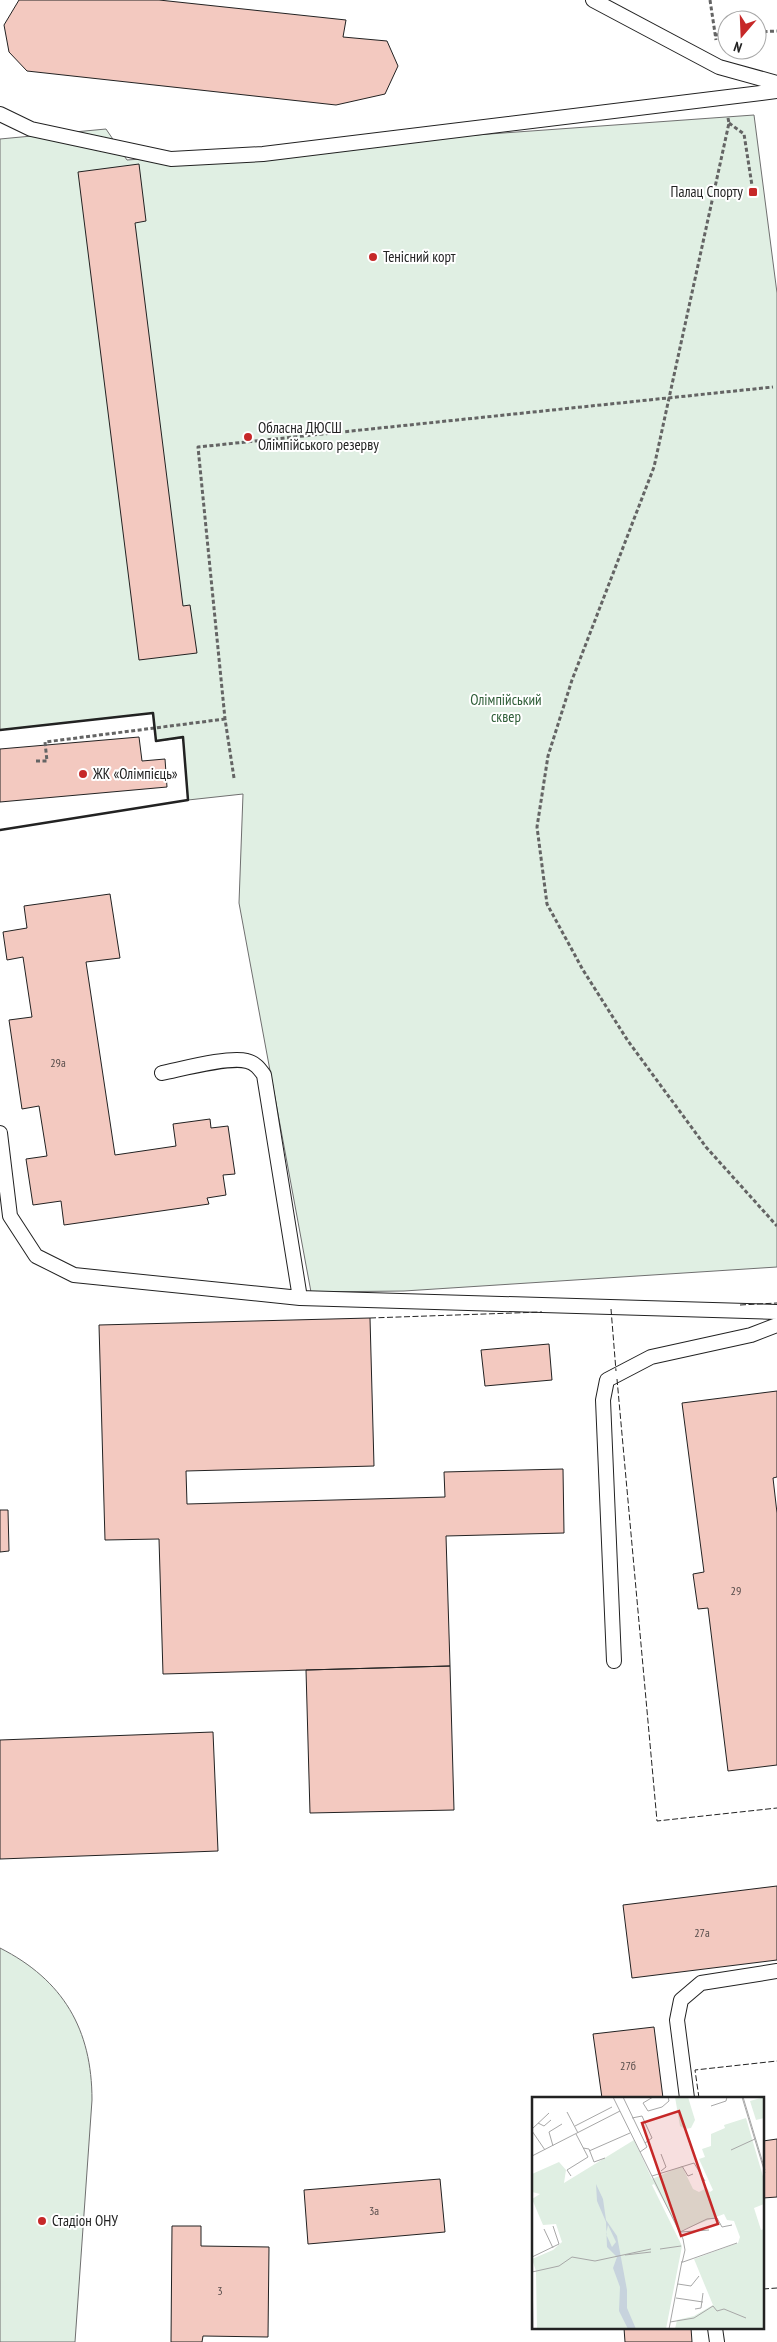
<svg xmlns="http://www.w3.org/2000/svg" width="777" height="2342" font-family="'PT Sans Narrow',sans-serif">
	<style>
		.green { fill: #e0efe3; stroke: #6f6f6f }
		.building { fill: #f3c9c0; stroke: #222 }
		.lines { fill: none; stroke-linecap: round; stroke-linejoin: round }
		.service-casing { stroke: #222; stroke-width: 16 }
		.path { stroke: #646464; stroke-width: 3; stroke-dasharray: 4 2.5; stroke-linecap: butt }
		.service { stroke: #fff; stroke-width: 14 }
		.fence { stroke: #222; stroke-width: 1; stroke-dasharray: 6 2.5; stroke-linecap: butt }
		.wall { stroke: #222; stroke-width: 2.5 }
		.poi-dot { fill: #c62828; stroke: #fff; stroke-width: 2 }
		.labels { text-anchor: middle; stroke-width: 4; stroke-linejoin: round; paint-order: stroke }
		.number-label { font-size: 12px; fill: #564c4a }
		.poi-label { font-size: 15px; fill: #222; stroke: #fff; text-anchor: start }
		.park-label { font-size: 15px; fill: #2f5e38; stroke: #fff }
		.inset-road { fill: none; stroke: #a7a7a7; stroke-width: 1 }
		.view { fill: #c62828; fill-opacity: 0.15; stroke: #c62828; stroke-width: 2.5 }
		.inset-edge { fill: none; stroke: #222; stroke-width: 2.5 }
	</style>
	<rect width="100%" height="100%" fill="#fff"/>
	<path class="green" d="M 754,115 L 777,293 L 777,1267 L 404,1291 L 311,1292 L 239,903 L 243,794 L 188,800 L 183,738 L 156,741 L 153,713 L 0,730 L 0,139 L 106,129 L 127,160 Z
		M 0,1948 C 63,1980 92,2029 92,2100 L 75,2342 L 0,2342 Z"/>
	<path class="building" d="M 19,0 L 159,0 L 346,20 L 343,37 L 387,41 L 398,66 L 385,94 L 336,105 L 27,71 L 9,52 L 4,25 Z
		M 139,164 L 146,221 L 135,223 L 183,606 L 190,605 L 197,653 L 139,660 L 78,172 Z
		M 139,737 L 142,761 L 165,759 L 167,787 L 0,802 L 0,749 Z
		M 110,894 L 120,958 L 86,962 L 115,1155 L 176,1146 L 173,1124 L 210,1119 L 211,1128 L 228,1126 L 235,1174 L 223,1175 L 226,1195 L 207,1198 L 209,1204 L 64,1225 L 61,1201 L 33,1205 L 26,1159 L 47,1156 L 39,1106 L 22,1109 L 9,1020 L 32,1017 L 23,957 L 7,960 L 3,932 L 27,928 L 24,906 Z
		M 370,1318 L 374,1466 L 186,1471 L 187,1504 L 445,1497 L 444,1472 L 563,1469 L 564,1533 L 446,1536 L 450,1666 L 163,1674 L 159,1539 L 105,1540 L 99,1325 Z
		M 549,1344 L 552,1380 L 485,1386 L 481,1350 Z
		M 777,1391 L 777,1477 L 773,1478 L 777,1513 L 777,1765 L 728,1771 L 708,1608 L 698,1609 L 693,1574 L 704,1572 L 682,1403 Z
		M 0,1510 L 8,1510 L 9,1551 L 0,1552 Z
		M 450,1666 L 454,1810 L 310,1813 L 306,1670 Z
		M 213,1732 L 218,1851 L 0,1859 L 0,1740 Z
		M 777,1886 L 777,1960 L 632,1978 L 623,1905 Z
		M 654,2027 L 663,2098 L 602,2098 L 593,2034 Z
		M 777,2139 L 777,2197 L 763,2198 L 763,2141 Z
		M 440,2179 L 445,2232 L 308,2244 L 304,2190 Z
		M 172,2226 L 201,2226 L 201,2246 L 269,2247 L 268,2337 L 203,2336 L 202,2342 L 171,2342 Z
		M 624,2328 L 691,2328 L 692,2342 L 625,2342 Z"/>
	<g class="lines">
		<defs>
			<path id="service" d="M 593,0 L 719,67 L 777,83
				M 0,114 L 31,129 L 171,159 L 263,154 L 777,91
				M 162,1073 C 182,1069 229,1056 247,1061 C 255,1063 259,1068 264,1075 L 300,1298
				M 0,1133 L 10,1216 L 36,1256 L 74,1275 L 300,1298 L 777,1312
				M 614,1661 L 603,1400 L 607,1380 L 651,1357 L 751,1335 L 777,1325
				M 687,2098 L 677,2020 L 681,2000 L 701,1983 L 777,1971
				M 715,2328 L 717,2342"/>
		</defs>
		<use href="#service" class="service-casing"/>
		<path class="path" d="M 710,0 L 716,40
			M 757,32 L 777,31
			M 715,35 L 727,34
			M 728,118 L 729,123 L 654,467 L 572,680 L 548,756 L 537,827 L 547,904 L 583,970 L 628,1041 L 706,1147 L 777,1226
			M 729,123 L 744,134 L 753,192
			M 36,761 L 47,761 L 45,742 L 225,719
			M 234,778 L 225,719 L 198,447 L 773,387"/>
		<use href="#service" class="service"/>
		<path class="fence" d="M 740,1305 L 777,1303
			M 611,1309 L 616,1371
			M 370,1318 L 542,1312
			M 617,1379 L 657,1821 L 777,1808
			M 699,2098 L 695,2070 L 777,2061
			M 763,2289 L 777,2288"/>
		<path class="wall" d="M 0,730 L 153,713 L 156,741 L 183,737 L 188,800 L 0,830"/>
	</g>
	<g class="poi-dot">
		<rect x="748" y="187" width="10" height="10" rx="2.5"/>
		<circle cx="373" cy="257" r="5"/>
		<circle cx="248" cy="437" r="5"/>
		<circle cx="83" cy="774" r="5"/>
		<circle cx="42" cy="2221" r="5"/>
	</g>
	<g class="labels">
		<g class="number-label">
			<text x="58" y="1067">29а</text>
			<text x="736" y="1595">29</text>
			<text x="702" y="1937">27а</text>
			<text x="628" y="2070">27б</text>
			<text x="374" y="2215">3а</text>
			<text x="220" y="2295">3</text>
		</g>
		<g class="poi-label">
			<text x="743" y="197" text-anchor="end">Палац Спорту</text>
			<text x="383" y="262">Тенісний корт</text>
			<text x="258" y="433">Обласна ДЮСШ<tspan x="258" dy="17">Олімпійського резерву</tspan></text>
			<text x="93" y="779">ЖК «Олімпієць»</text>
			<text x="52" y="2226">Стадіон ОНУ</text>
		</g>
		<g class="park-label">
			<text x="506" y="705">Олімпійський<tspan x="506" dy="17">сквер</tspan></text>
		</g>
	</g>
	<g transform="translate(532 2097)">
		<rect width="232" height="232" fill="#fff"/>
		<path d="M 143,0 L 156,0 L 163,23 L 159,31 L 153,32 L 148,29 ZM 232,0 L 232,21 L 224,23 L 218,4 ZM 214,21 L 232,83 L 232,107 L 222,111 L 229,133 L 232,132 L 232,232 L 143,232 L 145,223 L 162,219 L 181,208 L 162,162 L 206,146 L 208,140 L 202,124 L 195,123 L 192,117 L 148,134 L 122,87 L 120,88 L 150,149 L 134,232 L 5,232 L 4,174 L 0,162 L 21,153 L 30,145 L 24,127 L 11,128 L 0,102 L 8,97 L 0,95 L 0,77 L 27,65 L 34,73 L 32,86 L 102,43 L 120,82 L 150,69 L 161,92 L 167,95 L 175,91 L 178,95 L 181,93 L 167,62 L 173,60 L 170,52 L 179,49 L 179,37 L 193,31 L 192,28 Z" fill="#e0efe3"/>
		<path d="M 64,87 L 71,102 L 74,123 L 85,139 L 95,193 L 95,211 L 104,232 L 96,232 L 87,214 L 88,190 L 81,171 L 85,160 L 75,150 L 74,125 L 65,104 ZM 76,128 L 84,145 L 80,150 L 74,137 Z" fill="#c7d3dd" fill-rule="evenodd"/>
		<path class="inset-road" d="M 81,0 L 151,142 L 153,153 L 150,166M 91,0 L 115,50 L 108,55M 121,0 L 111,6 L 116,14 L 130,10 L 137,4 L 136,0M 210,0 L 233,76M 211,0 L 233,73M 179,9 L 194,4 L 195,0M 35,15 L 46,36M 100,21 L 110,19 L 120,41 L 113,46M 6,26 L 12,29 L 19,23M 43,29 L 80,10M 0,32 L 17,16M 0,34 L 13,53M 21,49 L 17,35 L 30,27M 51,51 L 57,52 L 62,65 L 73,61M 199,53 L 223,42M 57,54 L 98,36M 0,59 L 88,14M 150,69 L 156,79 L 161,77M 129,74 L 134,70 L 129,57M 39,79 L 35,73 L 56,60 L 44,37M 120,79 L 162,66 L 173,84M 12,132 L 21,151M 148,135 L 175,122 L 185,121 L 190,130 L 200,128M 149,135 L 177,133M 128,152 L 149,149M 93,158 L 119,155M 0,160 L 27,147 L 21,129M 151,165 L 205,146M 0,174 L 1,232M 0,175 L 27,169 L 40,160 L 63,164 L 119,152M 146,187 L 159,189 L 167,179M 144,201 L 171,205M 163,212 L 169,211 L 171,196M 138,225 L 162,221 L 181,209 L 185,214 L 192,212 L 214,221M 137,232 L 150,164"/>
		<path class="view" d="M 147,14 L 186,127 L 149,139 L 110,26 Z"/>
		<rect width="232" height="232" class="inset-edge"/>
	</g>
	<g transform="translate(742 35) rotate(199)"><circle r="24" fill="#ffffff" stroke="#a7a7a7"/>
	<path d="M0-4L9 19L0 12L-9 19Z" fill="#c62828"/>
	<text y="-8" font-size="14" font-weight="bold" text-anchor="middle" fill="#222222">N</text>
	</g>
</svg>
